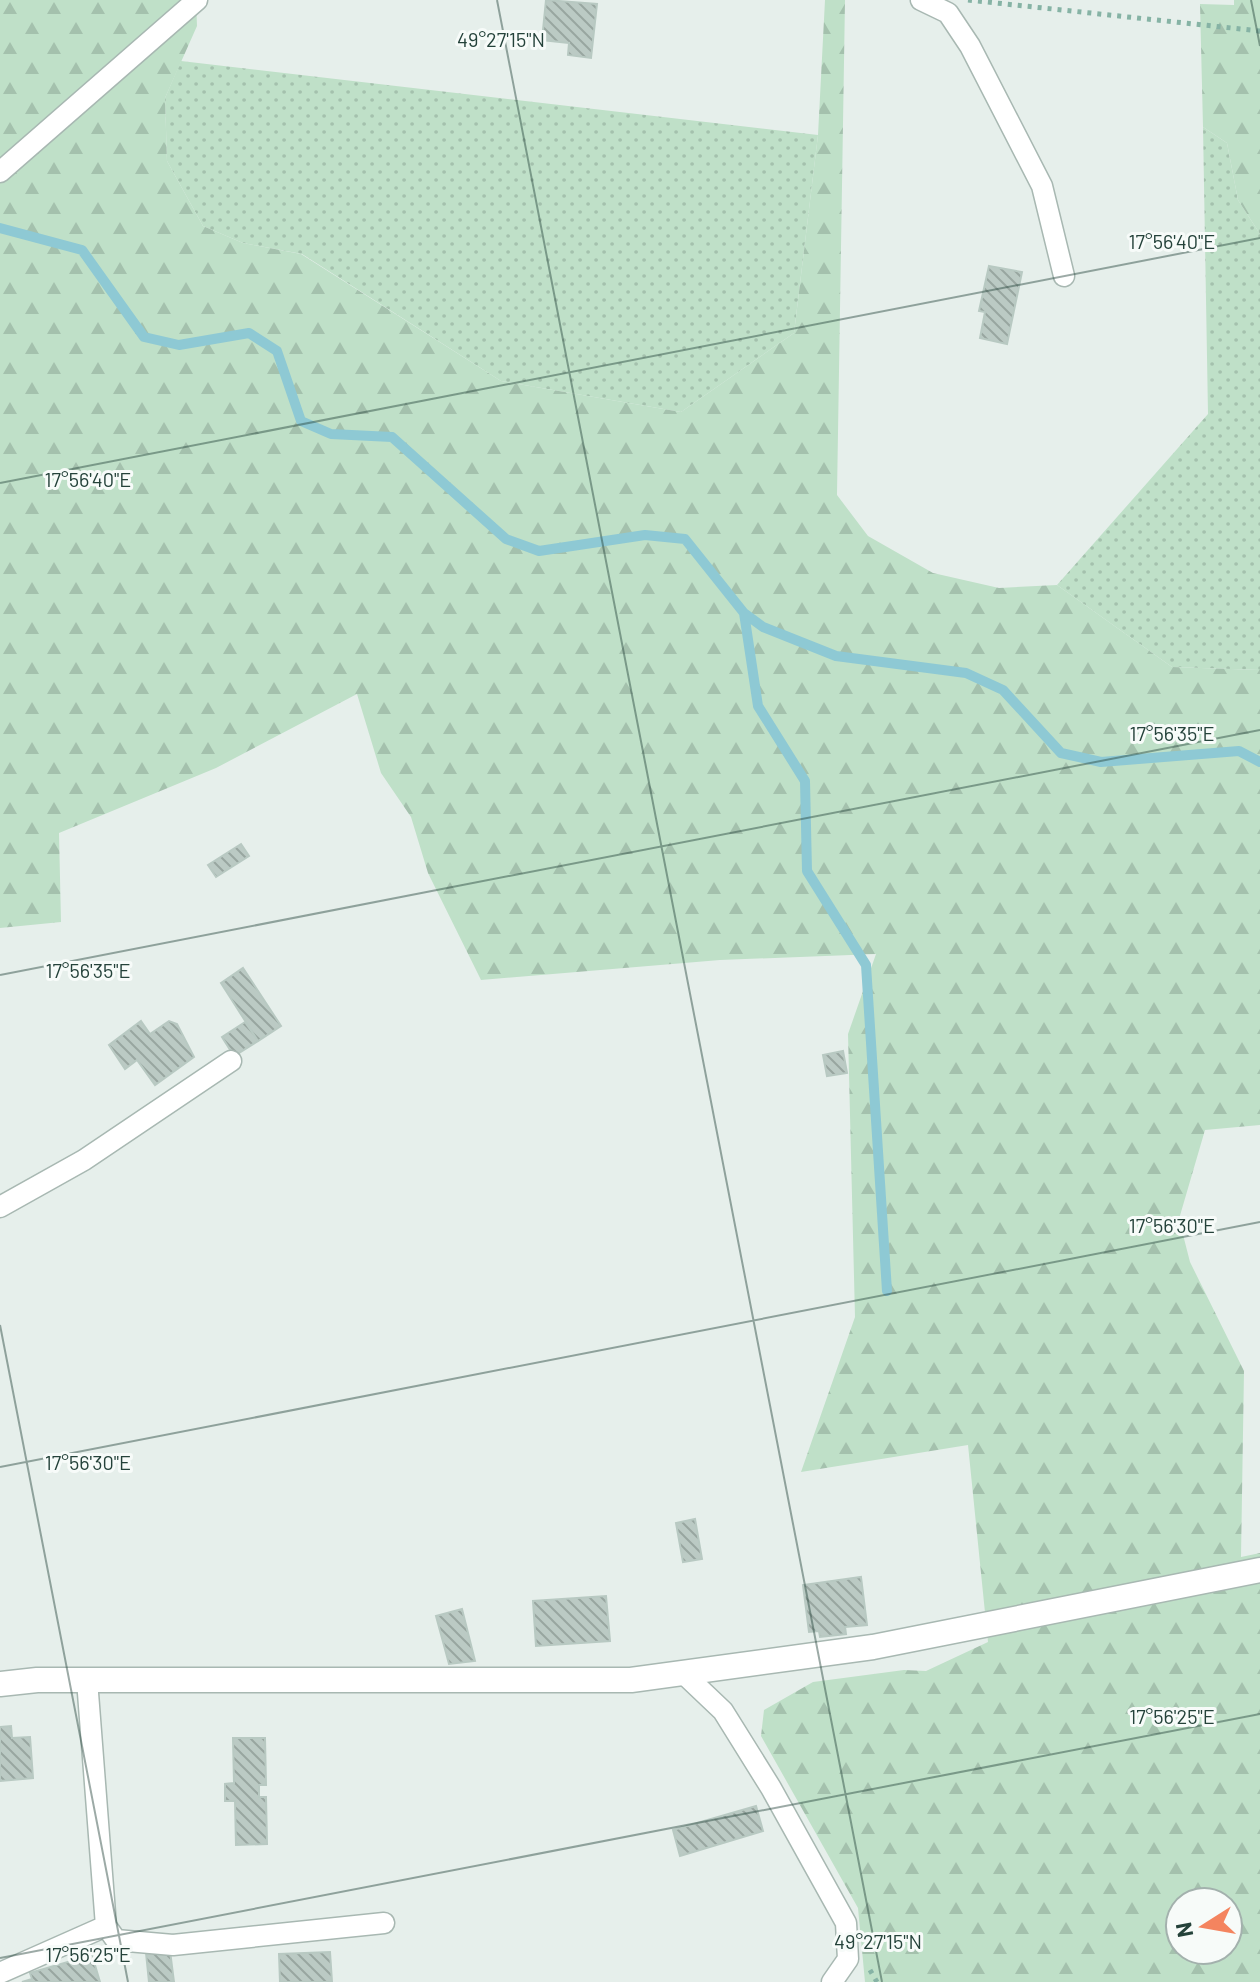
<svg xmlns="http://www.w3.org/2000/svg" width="1260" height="1982" font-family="Barlow,sans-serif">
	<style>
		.grass { fill: url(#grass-dots) }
		.forest { fill: url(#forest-firs); fill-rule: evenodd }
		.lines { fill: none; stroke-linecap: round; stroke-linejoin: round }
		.stream { stroke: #8ec9d4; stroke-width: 10 }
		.building { fill: url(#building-back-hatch); stroke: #b8c9c2; stroke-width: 2 }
		.service-casing { stroke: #a8b8b2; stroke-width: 23 }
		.minor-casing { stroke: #a8b8b2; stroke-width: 27 }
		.path { stroke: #86b3a5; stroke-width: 5; stroke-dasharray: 4 6; stroke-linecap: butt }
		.service { stroke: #fff; stroke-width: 20 }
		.minor { stroke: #fff; stroke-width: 24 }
		.ticks { fill: none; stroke: #24423a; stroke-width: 2; stroke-opacity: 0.45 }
		.ticks-label { font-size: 20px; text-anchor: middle; fill: #24423a; stroke: #f7fbf9; stroke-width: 6; stroke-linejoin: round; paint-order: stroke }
	</style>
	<defs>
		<pattern id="grass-dots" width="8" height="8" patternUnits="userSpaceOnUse" patternTransform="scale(2)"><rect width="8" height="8" fill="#bfe0c8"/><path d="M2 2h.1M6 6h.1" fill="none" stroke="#a4c1ad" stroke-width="1.8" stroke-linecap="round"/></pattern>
		<pattern id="forest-firs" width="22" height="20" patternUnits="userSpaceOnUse" patternTransform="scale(2)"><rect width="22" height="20" fill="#bfe0c8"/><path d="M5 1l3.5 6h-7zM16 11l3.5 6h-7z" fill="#a4c1ad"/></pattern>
		<pattern id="building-back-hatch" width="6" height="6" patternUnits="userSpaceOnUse" patternTransform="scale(2)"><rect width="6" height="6" fill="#bbcac4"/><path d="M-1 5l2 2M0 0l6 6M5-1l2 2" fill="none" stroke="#98a6a0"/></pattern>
	</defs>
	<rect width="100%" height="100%" fill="#e6efeb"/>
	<path class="grass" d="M 181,61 L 818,135 L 794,333 L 681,412 L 501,381 L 302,254 L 243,243 L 203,226 L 167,161 L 165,98 Z
		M 1203,127 L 1227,143 L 1238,200 L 1260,234 L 1260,670 L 1172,667 L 1057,585 L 1208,414 Z"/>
	<path class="forest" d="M 0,0 L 196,0 L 197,26 L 165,98 L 167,161 L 203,226 L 243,243 L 301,254 L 501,381 L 681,412 L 794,333 L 818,135 L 825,0 L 845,0 L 837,495 L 868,536 L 933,573 L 999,588 L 1057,585 L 1172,667 L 1260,670 L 1260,1125 L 1205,1130 L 1179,1219 L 1190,1262 L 1244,1371 L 1241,1557 L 1260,1553 L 1260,1982 L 865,1982 L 858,1908 L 761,1736 L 764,1710 L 813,1682 L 904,1670 L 926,1671 L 988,1642 L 968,1445 L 801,1472 L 855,1317 L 848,1034 L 876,954 L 720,960 L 481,980 L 428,873 L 411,817 L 381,773 L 357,694 L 216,768 L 59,833 L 61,922 L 0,928 ZM 1180,1902 L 1228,1902 L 1228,1950 L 1180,1950 Z
		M 1234,0 L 1260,0 L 1260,234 L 1238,200 L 1227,143 L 1203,127 L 1200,4 L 1234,5 Z"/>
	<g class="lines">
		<path class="stream" d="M 0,228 L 82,250 L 144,337 L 179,345 L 249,333 L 277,351 L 301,421 L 331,434 L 392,437 L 506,539 L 539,551 L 645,535 L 685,539 L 744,613 L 763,627 L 836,656 L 966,673 L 1003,690 L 1061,753 L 1101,762 L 1239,751 L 1260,762
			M 744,613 L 758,706 L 805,781 L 807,871 L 866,965 L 887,1291"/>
	</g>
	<path class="building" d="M 546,0 L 597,4 L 591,58 L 568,55 L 569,43 L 542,40 Z
		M 989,266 L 1022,272 L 1007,344 L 980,338 L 985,312 L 979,311 Z
		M 241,844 L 249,856 L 216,877 L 208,865 Z
		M 243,968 L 281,1026 L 258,1041 L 221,983 Z
		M 141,1021 L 150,1034 L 169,1021 L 177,1024 L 194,1057 L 155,1085 L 137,1060 L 125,1069 L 109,1045 Z
		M 245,1022 L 258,1041 L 234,1056 L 222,1037 Z
		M 843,1051 L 847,1073 L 827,1076 L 823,1055 Z
		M 695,1519 L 702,1559 L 683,1562 L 676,1523 Z
		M 861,1577 L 867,1625 L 845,1627 L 846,1634 L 820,1637 L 819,1631 L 809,1632 L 803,1585 Z
		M 606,1596 L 610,1641 L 536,1646 L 533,1601 Z
		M 462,1609 L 475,1661 L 449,1664 L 436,1616 Z
		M 11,1726 L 12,1738 L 30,1737 L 33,1778 L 0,1781 L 0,1727 Z
		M 233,1738 L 265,1738 L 266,1785 L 259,1785 L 259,1797 L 266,1797 L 267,1844 L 236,1845 L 235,1801 L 225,1801 L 225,1784 L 234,1783 Z
		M 756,1806 L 763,1831 L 680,1856 L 673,1830 Z
		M 170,1951 L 174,1982 L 149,1982 L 146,1953 Z
		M 330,1952 L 332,1982 L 280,1982 L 279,1954 Z
		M 92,1955 L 100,1982 L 22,1982 L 32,1979 L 30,1973 Z"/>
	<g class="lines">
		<defs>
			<path id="service" d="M 921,0 L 948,13 L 970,46 L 1042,186 L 1064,276
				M 0,172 L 197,0
				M 0,1207 L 84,1160 L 231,1061
				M 683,1673 L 723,1711 L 771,1788 L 846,1923 L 848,1959 L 832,1982
				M 87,1680 L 106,1926 L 116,1940 L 173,1945 L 384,1923
				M 0,1973 L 106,1926"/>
			<path id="minor" d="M 0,1684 L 37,1680 L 631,1680 L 873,1647 L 1260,1570"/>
		</defs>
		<use href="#service" class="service-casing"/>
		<use href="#minor" class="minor-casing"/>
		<path class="path" d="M 968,0 L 1260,31
			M 870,1970 L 877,1982"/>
		<use href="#service" class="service"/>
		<use href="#minor" class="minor"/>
	</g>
	<path class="ticks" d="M 497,0 L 882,1982M 1251,0 L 1260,46M 0,483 L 1260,238M 0,975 L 1260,730M 0,1325 L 128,1982M 0,1467 L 1260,1222M 0,1958 L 1260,1714"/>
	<g class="ticks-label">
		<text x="501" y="47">49°27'15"N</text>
		<text x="1172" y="249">17°56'40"E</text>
		<text x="88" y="487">17°56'40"E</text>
		<text x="1172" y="741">17°56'35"E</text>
		<text x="88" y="978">17°56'35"E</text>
		<text x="1172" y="1233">17°56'30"E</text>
		<text x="88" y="1470">17°56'30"E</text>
		<text x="1172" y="1724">17°56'25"E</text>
		<text x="878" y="1949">49°27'15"N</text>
		<text x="88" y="1962">17°56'25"E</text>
	</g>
	<g transform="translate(1204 1926) rotate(259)"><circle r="38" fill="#f7fbf9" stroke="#a3b1ad" stroke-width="2"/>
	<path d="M0-6L14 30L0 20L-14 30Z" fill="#f4845f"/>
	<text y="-12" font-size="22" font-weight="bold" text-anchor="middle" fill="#24423a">N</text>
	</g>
</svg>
